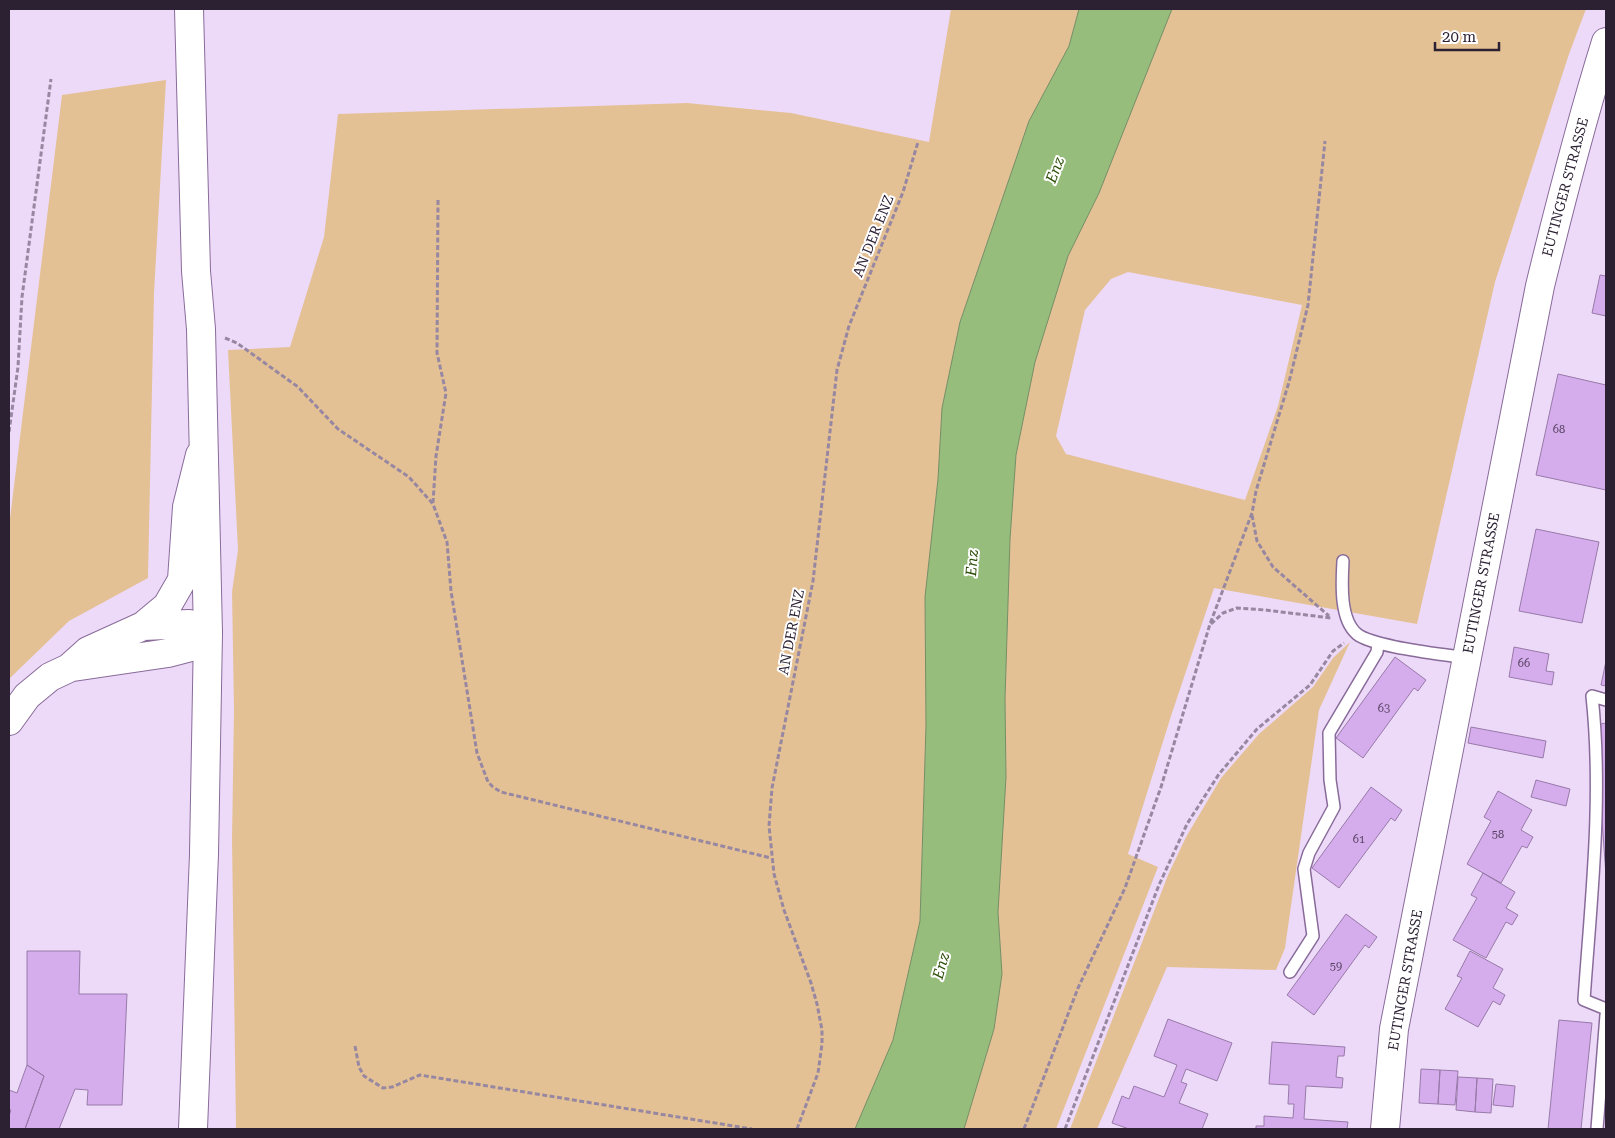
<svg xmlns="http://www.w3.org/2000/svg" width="1615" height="1138" font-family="'Roboto Serif',serif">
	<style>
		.green { fill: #e4c195; fill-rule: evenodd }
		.water { fill: #96bd7b; stroke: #768e65 }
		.building { fill: #d5acec; stroke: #987aa9 }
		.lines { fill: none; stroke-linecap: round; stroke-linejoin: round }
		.service-casing { stroke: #896b9a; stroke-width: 14 }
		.tertiary-casing { stroke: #896b9a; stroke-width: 30 }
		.primary-casing { stroke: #896b9a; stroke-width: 30 }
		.path { stroke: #9787a1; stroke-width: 3; stroke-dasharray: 5 2.5; stroke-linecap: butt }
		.service { stroke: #fff; stroke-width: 11 }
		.tertiary { stroke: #fff; stroke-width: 28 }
		.primary { stroke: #fff; stroke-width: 28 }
		.labels { text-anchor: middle; stroke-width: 4; stroke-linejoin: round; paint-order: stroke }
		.number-label { font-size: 11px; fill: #564361 }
		.street-label { font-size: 14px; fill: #2c2033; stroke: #fff }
		.water-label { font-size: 15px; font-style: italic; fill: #2c4e07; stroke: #fff }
	</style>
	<rect width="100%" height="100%" fill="#eddaf9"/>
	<path class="green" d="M 951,9 L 1079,9 L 1069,46 L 1029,121 L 960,322 L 942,408 L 938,479 L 925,597 L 926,726 L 920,921 L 893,1040 L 855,1129 L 236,1129 L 232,840 L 234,710 L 232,592 L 238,550 L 228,350 L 290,347 L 324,237 L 338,114 L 687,103 L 791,113 L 929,142 Z
		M 1172,9 L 1586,9 L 1569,54 L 1495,282 L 1417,624 L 1214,588 L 1171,716 L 1128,854 L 1158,867 L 1056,1129 L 964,1129 L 994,1029 L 1002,974 L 998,912 L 1006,777 L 1005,699 L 1010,539 L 1016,455 L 1035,362 L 1068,256 L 1099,193 ZM 1128,272 L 1302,305 L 1278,406 L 1245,500 L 1066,454 L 1056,436 L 1085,310 L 1111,279 Z
		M 166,80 L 154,293 L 148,578 L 69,621 L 9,679 L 9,527 L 62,95 Z
		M 1350,642 L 1319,710 L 1285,948 L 1276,970 L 1167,967 L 1097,1129 L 1070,1129 L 1168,875 L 1186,837 L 1221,778 L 1259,734 L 1313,687 L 1333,658 Z"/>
	<path class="water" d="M 1079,9 L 1172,9 L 1099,193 L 1068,256 L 1035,362 L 1016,455 L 1010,539 L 1005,699 L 1006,777 L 998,912 L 1002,974 L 994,1029 L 964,1129 L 855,1129 L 893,1040 L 920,921 L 926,726 L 925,597 L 938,479 L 942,408 L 960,322 L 1029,121 L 1069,46 Z"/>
	<path class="building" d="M 1600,275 L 1606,276 L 1606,316 L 1592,313 Z
		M 1558,374 L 1606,385 L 1606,490 L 1536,475 Z
		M 1536,529 L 1599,542 L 1582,623 L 1519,611 Z
		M 1514,647 L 1549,654 L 1546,671 L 1554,672 L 1552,685 L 1509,677 Z
		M 1395,657 L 1426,680 L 1418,691 L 1414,688 L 1363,758 L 1336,738 Z
		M 1606,661 L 1606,686 L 1601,685 Z
		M 1606,723 L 1606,875 L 1595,725 Z
		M 1471,727 L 1546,741 L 1543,758 L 1468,743 Z
		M 1536,780 L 1570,789 L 1566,806 L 1531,797 Z
		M 1371,787 L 1402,810 L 1395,821 L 1391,818 L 1339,888 L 1312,868 Z
		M 1498,791 L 1532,810 L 1521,830 L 1533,837 L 1527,848 L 1522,846 L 1501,883 L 1467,864 L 1491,821 L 1484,817 Z
		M 1483,873 L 1515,892 L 1506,908 L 1518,915 L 1512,925 L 1506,922 L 1486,958 L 1453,940 L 1477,898 L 1471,895 Z
		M 1346,914 L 1377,937 L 1369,948 L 1365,945 L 1314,1015 L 1287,995 Z
		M 27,951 L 80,951 L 79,994 L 127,994 L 122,1105 L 87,1105 L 88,1090 L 75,1089 L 59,1129 L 25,1129 L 44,1076 L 27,1065 Z
		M 1470,951 L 1503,969 L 1493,988 L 1505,995 L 1500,1005 L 1493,1001 L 1478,1027 L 1445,1009 L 1462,978 L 1457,976 Z
		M 1168,1019 L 1232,1043 L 1217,1081 L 1186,1069 L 1181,1082 L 1187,1084 L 1179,1103 L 1208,1114 L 1202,1129 L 1129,1129 L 1112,1123 L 1122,1096 L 1129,1099 L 1134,1086 L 1164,1097 L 1177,1065 L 1154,1056 Z
		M 1559,1020 L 1592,1023 L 1581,1129 L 1548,1129 Z
		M 1272,1042 L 1345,1047 L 1344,1056 L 1338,1056 L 1336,1077 L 1343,1078 L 1342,1088 L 1306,1086 L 1304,1119 L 1348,1122 L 1347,1129 L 1256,1129 L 1256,1126 L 1264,1126 L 1264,1116 L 1293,1118 L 1294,1104 L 1288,1104 L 1289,1085 L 1269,1084 Z
		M 27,1065 L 44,1076 L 25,1129 L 9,1129 L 9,1116 L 11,1110 L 9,1109 L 9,1090 L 17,1093 Z
		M 1421,1069 L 1440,1070 L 1438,1104 L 1419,1103 Z
		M 1440,1070 L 1458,1071 L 1455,1105 L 1438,1104 Z
		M 1458,1077 L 1477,1078 L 1475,1112 L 1456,1110 Z
		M 1477,1078 L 1493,1079 L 1491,1113 L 1475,1112 Z
		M 1496,1084 L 1515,1086 L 1513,1107 L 1493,1105 Z"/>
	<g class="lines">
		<defs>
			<path id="service" d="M 1343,561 C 1342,581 1339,619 1357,634 C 1373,647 1443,654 1466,658
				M 1606,700 L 1592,696 C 1603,798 1591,899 1584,1000 L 1606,1009
				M 1290,972 L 1313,936 L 1304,869 L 1309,853 L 1334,807 L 1330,780 L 1329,733 L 1377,652 L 1378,643
				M 1597,1129 L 1606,1015"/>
			<path id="tertiary" d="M 73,667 L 168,653 L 191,647 L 208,633 L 189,624 L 143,626
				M 9,721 L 27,696 L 50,677 L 69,668 L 88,651 L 143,626 L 167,606 L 182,580 L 187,507 L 200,455
				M 1385,1129 L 1394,1029 L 1540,286 C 1560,204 1581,122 1606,42"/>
			<path id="primary" d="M 189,9 L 196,271 L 201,329 L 208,633 L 204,854 L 193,1129"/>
		</defs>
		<use href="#service" class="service-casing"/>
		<use href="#tertiary" class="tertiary-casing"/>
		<use href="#primary" class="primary-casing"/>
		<path class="path" d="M 225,338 L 237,343 L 298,387 L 338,429 L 409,477 L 433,504 L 447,542 L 451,591 L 477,753 L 488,782 L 493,787 L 501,792 L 771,858
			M 9,432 L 18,367 L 22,297 L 51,79
			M 433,503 L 436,456 L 446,393 L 437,353 L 438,200
			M 1252,515 L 1257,541 L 1273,567 L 1329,616
			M 1211,624 L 1223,613 L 1237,608 L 1265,610 L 1331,618
			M 355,1046 L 359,1067 L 364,1076 L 383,1088 L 392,1087 L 420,1075 L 752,1129
			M 797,1129 L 818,1073 L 822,1044 L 822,1030 L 817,1004 L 811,983 L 784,910 L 774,874 L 769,826 L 772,788 L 813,581 L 837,370 L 849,326 L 903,192 L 918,142
			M 1024,1129 L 1078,988 L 1125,888 L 1161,787 L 1210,624 L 1252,513 L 1256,491 L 1289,382 L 1308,305 L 1325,141
			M 1065,1129 L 1159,885 L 1187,824 L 1219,774 L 1257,729 L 1310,685 L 1333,651 L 1344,643"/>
		<use href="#service" class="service"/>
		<use href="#tertiary" class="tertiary"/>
		<use href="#primary" class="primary"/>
	</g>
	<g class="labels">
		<g class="number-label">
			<text x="1559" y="433">68</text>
			<text x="1524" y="667">66</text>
			<text x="1384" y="712">63</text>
			<text x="1498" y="838">58</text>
			<text x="1359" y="843">61</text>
			<text x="1336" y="970">59</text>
		</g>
		<g class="street-label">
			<text transform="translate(1565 187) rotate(-75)" y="5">EUTINGER STRASSE</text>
			<text transform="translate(873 236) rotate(-68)" y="5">AN DER ENZ</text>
			<text transform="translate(1481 583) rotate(-79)" y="5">EUTINGER STRASSE</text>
			<text transform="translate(791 632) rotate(-79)" y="5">AN DER ENZ</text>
			<text transform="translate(1405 980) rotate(-80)" y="5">EUTINGER STRASSE</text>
		</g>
		<g class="water-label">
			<text transform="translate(1055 170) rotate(-69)" y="5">Enz</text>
			<text transform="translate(972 563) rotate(-86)" y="5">Enz</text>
			<text transform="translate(941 966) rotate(-74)" y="5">Enz</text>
		</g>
	</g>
	<rect width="1615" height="1138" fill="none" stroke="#2c2033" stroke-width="20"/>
	<path d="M1435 42v8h64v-8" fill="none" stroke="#2c2033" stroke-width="2.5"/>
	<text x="1442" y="42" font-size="15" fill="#2c2033" stroke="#ffffff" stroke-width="4" paint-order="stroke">20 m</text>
</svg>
